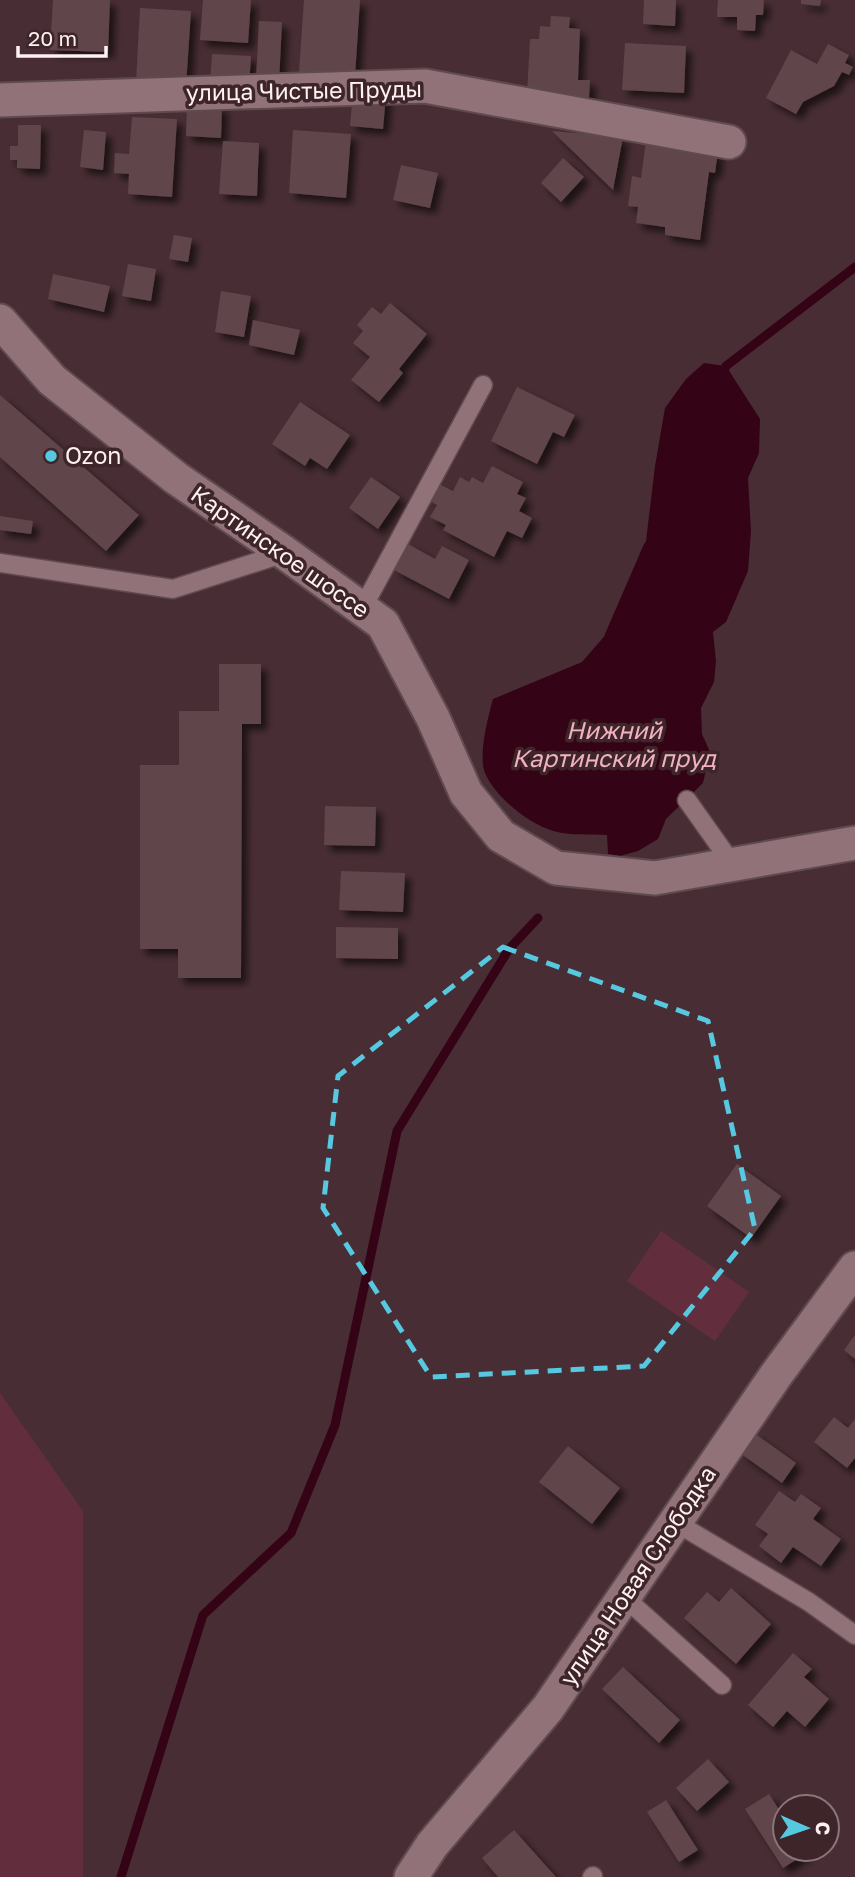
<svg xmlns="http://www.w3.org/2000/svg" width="855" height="1877" font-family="'Golos Text',sans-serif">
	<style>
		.green { fill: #622e3d }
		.water { fill: #350316 }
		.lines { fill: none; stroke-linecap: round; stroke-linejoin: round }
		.stream { stroke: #350316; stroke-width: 9 }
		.building { fill: #60454b; filter: url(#shadow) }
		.service-casing { stroke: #5f4a50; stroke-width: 21 }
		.minor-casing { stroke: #5f4a50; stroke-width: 37 }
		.service { stroke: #907278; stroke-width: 18 }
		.minor { stroke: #907278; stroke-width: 33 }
		.marked { fill: none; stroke: #56c9e1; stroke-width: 5; stroke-dasharray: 14 9; stroke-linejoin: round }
		.poi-dot { fill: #56c9e1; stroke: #3d252a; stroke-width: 2.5 }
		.labels { text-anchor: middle; stroke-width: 7; stroke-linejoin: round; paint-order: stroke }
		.street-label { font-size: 23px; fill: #fef0f3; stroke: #3d252a }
		.poi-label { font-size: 23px; fill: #fef0f3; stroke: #3d252a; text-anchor: start }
		.water-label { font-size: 24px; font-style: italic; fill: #f2b1c0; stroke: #3d252a }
	</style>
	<defs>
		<filter id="shadow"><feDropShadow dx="6" dy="6" stdDeviation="3.5" flood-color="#0009"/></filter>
	</defs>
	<rect width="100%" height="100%" fill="#482e34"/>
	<path class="green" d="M 661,1231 L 749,1292 L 715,1341 L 627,1281 Z
		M 0,1393 L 83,1511 L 83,1877 L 0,1877 Z"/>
	<path class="water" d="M 704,363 L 726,366 L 760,419 L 759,453 L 748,478 L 751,531 L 748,571 L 726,622 L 713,632 L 716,661 L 714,682 L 701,708 L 702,734 L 710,752 L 703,783 L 666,819 L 658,839 L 638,851 L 620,856 L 608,854 L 607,835 C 590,834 570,836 553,831 C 529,824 495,797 485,773 C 478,756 488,717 493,699 L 582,662 L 621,617 L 644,558 L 655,466 L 665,408 L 686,379 Z"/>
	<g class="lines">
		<path class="stream" d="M 722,376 L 726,366 L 855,267
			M 609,636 L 648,546
			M 121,1877 L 203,1615 L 291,1533 L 335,1425 L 397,1131 L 509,949 L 538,918"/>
	</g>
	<path class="building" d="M 53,0 L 110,0 L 108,52 L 50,50 Z
		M 203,0 L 251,0 L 248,43 L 200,40 Z
		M 304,0 L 360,0 L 355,76 L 299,72 Z
		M 644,0 L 676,0 L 675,26 L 643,24 Z
		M 718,0 L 764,0 L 763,15 L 756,15 L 755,31 L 737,30 L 737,17 L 717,17 Z
		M 801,0 L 821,0 L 820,6 L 801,4 Z
		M 140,8 L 191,11 L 186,86 L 136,83 Z
		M 551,16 L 570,17 L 569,28 L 580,29 L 578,80 L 590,80 L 589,98 L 527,95 L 530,39 L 539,39 L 540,26 L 550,27 Z
		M 259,21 L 282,22 L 279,82 L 256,81 Z
		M 625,43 L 686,46 L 684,93 L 622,90 Z
		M 828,44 L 849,55 L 845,63 L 853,67 L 849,75 L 842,72 L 834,86 L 803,102 L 796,114 L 766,98 L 791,50 L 817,64 Z
		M 212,54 L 251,56 L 249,87 L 210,84 Z
		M 353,92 L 386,95 L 383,129 L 350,126 Z
		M 187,104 L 222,106 L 221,138 L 186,136 Z
		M 132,117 L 177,119 L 172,197 L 128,194 L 129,174 L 114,173 L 115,153 L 129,154 Z
		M 18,125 L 41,125 L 40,169 L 17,168 L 17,160 L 10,160 L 10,146 L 18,146 Z
		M 84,130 L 106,132 L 103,170 L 80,167 Z
		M 293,130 L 351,134 L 346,198 L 289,193 Z
		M 552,131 L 623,137 L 613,190 Z
		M 223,141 L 259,143 L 257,196 L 219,194 Z
		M 646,141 L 718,151 L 715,173 L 709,172 L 700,240 L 665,235 L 665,227 L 636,223 L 638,207 L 628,206 L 632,176 L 641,178 Z
		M 563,158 L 584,177 L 561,202 L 541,183 Z
		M 401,165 L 438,173 L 430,208 L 393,200 Z
		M 174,235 L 192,238 L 188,262 L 169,259 Z
		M 128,264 L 156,269 L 151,301 L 122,296 Z
		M 53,274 L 110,286 L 104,312 L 48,299 Z
		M 221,291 L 251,296 L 244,337 L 215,332 Z
		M 390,303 L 427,334 L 399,369 L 403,373 L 379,402 L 351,380 L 370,357 L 353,343 L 363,331 L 357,325 L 372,307 L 381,314 Z
		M 253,320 L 300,330 L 294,355 L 249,345 Z
		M 517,387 L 575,415 L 564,437 L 553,432 L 537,464 L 491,441 Z
		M 0,395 L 139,515 L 106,551 L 0,457 Z
		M 300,402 L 350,435 L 327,469 L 310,458 L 305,466 L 272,444 Z
		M 492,466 L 523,482 L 517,494 L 526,498 L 519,511 L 532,518 L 522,538 L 507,531 L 494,557 L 443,530 L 446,525 L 430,517 L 437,505 L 430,501 L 439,484 L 453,491 L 460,477 L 469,482 L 472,477 L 483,483 Z
		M 371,477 L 400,497 L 378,529 L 349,508 Z
		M 0,516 L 33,521 L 31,534 L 0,530 Z
		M 408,544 L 435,559 L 442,546 L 469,560 L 449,599 L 394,570 Z
		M 219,664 L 261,664 L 261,724 L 242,724 L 241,978 L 178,978 L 178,949 L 140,949 L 140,765 L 179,765 L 179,711 L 219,711 Z
		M 325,806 L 376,807 L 375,846 L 324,845 Z
		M 341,871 L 405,873 L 403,912 L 339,910 Z
		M 336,927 L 398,928 L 398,959 L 336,958 Z
		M 737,1164 L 781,1196 L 751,1238 L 707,1206 Z
		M 855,1335 L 855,1359 L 844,1350 Z
		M 834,1417 L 848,1428 L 855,1419 L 855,1458 L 847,1468 L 814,1442 Z
		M 754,1433 L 796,1463 L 782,1483 L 740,1453 Z
		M 568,1446 L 620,1488 L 592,1524 L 539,1482 Z
		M 779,1491 L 795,1502 L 801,1494 L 821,1508 L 813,1519 L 841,1539 L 821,1566 L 793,1547 L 781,1563 L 759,1546 L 768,1534 L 755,1525 Z
		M 731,1588 L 771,1624 L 736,1664 L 684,1618 L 707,1592 L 719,1602 Z
		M 793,1653 L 812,1669 L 804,1677 L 829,1699 L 805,1727 L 787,1711 L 773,1727 L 748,1705 Z
		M 623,1667 L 680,1720 L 659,1743 L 602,1689 Z
		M 708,1759 L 729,1782 L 697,1811 L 676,1788 Z
		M 769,1794 L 785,1819 L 785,1849 L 804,1849 L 807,1853 L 783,1868 L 745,1809 Z
		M 666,1800 L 698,1850 L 679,1862 L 647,1812 Z
		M 514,1830 L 556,1877 L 498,1877 L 482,1858 Z"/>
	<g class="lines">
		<defs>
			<path id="service" d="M 0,563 L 173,589 L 285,553
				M 362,609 L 483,385
				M 687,800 L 733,865
				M 675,1522 L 809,1602 L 855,1635
				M 624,1597 L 722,1685
				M 592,1877 L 593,1876"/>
			<path id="minor" d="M 0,100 L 425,86 L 729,142
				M 0,321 L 52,380 L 176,478 L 285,553 L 383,624 L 433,718 L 466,793 L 501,836 L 556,868 L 655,878 L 855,843
				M 411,1877 L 432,1845 L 548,1708 L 776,1375 L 855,1268"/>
		</defs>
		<use href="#service" class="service-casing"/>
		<use href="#minor" class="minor-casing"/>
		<use href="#service" class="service"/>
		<use href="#minor" class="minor"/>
	</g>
	<path class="marked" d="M 503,947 L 708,1021 L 755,1229 L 644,1366 L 431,1377 L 323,1208 L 338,1076 Z"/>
	<circle class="poi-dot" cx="51" cy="456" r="7"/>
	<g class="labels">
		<g class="street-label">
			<text transform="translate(304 91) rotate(-1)" y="8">улица Чистые Пруды</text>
			<text transform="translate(280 552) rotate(35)" y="8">Картинское шоссе</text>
			<text transform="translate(638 1576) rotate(-56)" y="8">улица Новая Слободка</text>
		</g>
		<g class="poi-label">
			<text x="65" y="464">Ozon</text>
		</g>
		<g class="water-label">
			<text x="614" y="739">Нижний<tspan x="614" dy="28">Картинский пруд</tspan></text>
		</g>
	</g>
	<g transform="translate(806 1828) rotate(92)"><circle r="33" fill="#3d252a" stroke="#8a767a" stroke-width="2"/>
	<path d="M0-5L12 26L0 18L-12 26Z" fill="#56c9e1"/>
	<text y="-10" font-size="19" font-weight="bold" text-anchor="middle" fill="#fef0f3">С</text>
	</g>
	<path d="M18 46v10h88v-10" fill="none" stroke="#fef0f3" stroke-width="3.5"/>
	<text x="28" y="46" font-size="21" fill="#fef0f3" stroke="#3d252a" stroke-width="5" paint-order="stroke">20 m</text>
</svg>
